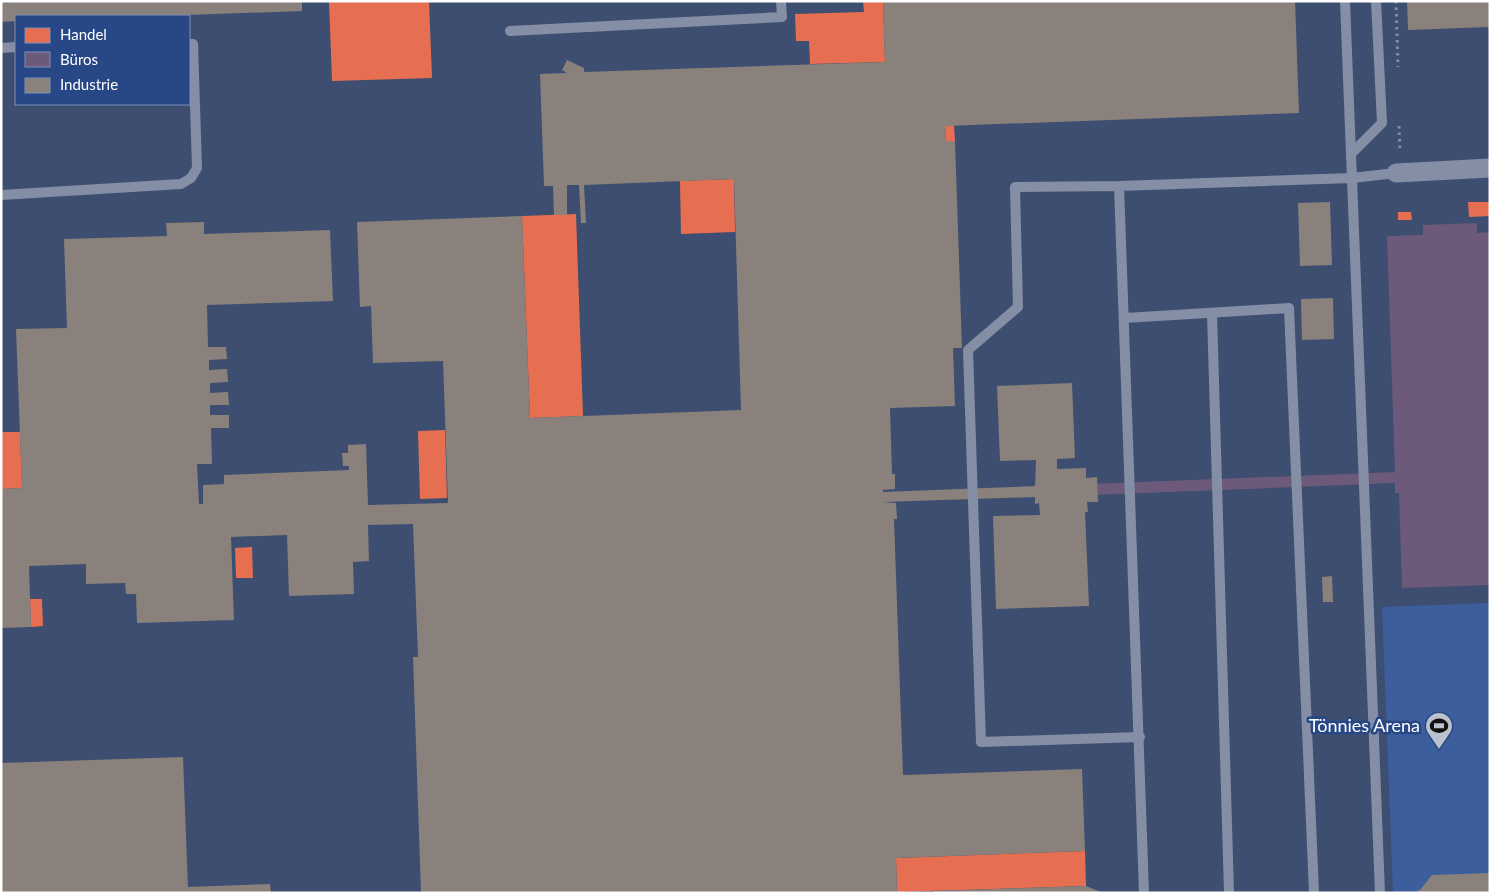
<svg xmlns="http://www.w3.org/2000/svg" width="1491" height="894" font-family="Lato,sans-serif">
	<style>
		.green { fill: #3c5e9c }
		.shops { fill: #e76f51 }
		.offices { fill: #6d597a }
		.industry { fill: #8a817c }
		.lines { fill: none; stroke-linecap: round; stroke-linejoin: round }
		.path { stroke: #848fa6; stroke-width: 3; stroke-dasharray: 2.5 4; stroke-linecap: butt }
		.service { stroke: #848fa6; stroke-width: 10 }
		.minor { stroke: #848fa6; stroke-width: 19 }
		.labels { text-anchor: middle; stroke-width: 5; stroke-linejoin: round; paint-order: stroke }
		.poi-label { font-size: 18px; fill: #fff; stroke: #274786; text-anchor: end }
	</style>
	<rect width="100%" height="100%" fill="#3d4e70"/>
	<path class="green" d="M 1490,603 L 1490,893 L 1393,893 L 1382,607 Z"/>
	<path class="shops" d="M 329,1 L 429,1 L 432,78 L 332,81 Z
		M 863,1 L 883,1 L 885,62 L 810,64 L 809,41 L 796,41 L 795,14 L 864,12 Z
		M 954,125 L 955,141 L 946,141 L 945,126 Z
		M 734,179 L 735,232 L 681,234 L 680,181 Z
		M 1468,202 L 1490,202 L 1490,216 L 1469,217 Z
		M 1398,212 L 1411,212 L 1412,220 L 1398,220 Z
		M 576,214 L 583,416 L 530,418 L 522,216 Z
		M 445,430 L 447,498 L 420,499 L 418,431 Z
		M 1,432 L 20,432 L 22,488 L 1,489 Z
		M 252,547 L 253,578 L 236,578 L 235,548 Z
		M 30,599 L 42,599 L 43,626 L 31,627 Z
		M 1085,851 L 1086,886 L 897,892 L 896,858 Z"/>
	<path class="offices" d="M 1477,223 L 1477,233 L 1490,232 L 1490,585 L 1402,588 L 1399,493 L 1395,493 L 1395,483 L 1067,496 L 1066,485 L 1395,472 L 1387,236 L 1423,235 L 1423,225 Z"/>
	<path class="industry" d="M 1,1 L 302,1 L 302,11 L 157,16 L 16,16 L 16,21 L 1,22 Z
		M 883,1 L 1295,1 L 1299,113 L 945,126 L 946,141 L 955,141 L 962,348 L 953,348 L 955,406 L 890,408 L 892,474 L 895,474 L 895,489 L 883,490 L 883,492 L 1035,486 L 1036,460 L 1000,461 L 997,386 L 1072,383 L 1075,458 L 1057,459 L 1057,469 L 1086,468 L 1086,478 L 1097,477 L 1098,502 L 1087,502 L 1088,512 L 1085,512 L 1089,606 L 996,609 L 993,516 L 1040,515 L 1039,503 L 1035,504 L 1035,497 L 883,502 L 896,503 L 897,519 L 894,519 L 903,775 L 1082,769 L 1085,851 L 896,858 L 897,893 L 421,893 L 413,657 L 418,657 L 413,524 L 368,525 L 369,561 L 353,562 L 354,594 L 289,596 L 287,535 L 231,537 L 234,620 L 137,623 L 136,594 L 126,594 L 125,583 L 86,584 L 86,564 L 29,566 L 31,627 L 1,628 L 1,489 L 22,488 L 16,329 L 67,328 L 64,239 L 167,236 L 166,223 L 204,222 L 204,234 L 330,230 L 333,301 L 207,305 L 208,347 L 226,347 L 227,359 L 209,360 L 209,370 L 227,369 L 228,382 L 210,383 L 210,393 L 228,392 L 229,405 L 210,405 L 210,415 L 229,415 L 229,428 L 211,428 L 212,464 L 197,464 L 199,504 L 203,504 L 203,485 L 224,484 L 224,475 L 349,470 L 349,466 L 343,466 L 342,453 L 348,453 L 348,445 L 366,444 L 368,505 L 448,503 L 443,361 L 373,363 L 371,306 L 360,307 L 357,222 L 522,216 L 530,418 L 741,410 L 734,179 L 584,185 L 586,223 L 581,223 L 579,185 L 567,185 L 567,215 L 554,215 L 553,186 L 544,186 L 540,74 L 567,73 L 562,70 L 567,60 L 584,68 L 584,72 L 885,62 Z
		M 1407,1 L 1490,1 L 1490,27 L 1408,30 Z
		M 1330,202 L 1332,265 L 1300,266 L 1298,203 Z
		M 1333,298 L 1334,339 L 1302,340 L 1301,299 Z
		M 1332,576 L 1333,602 L 1323,602 L 1322,577 Z
		M 183,757 L 188,887 L 270,884 L 271,893 L 1,893 L 1,763 Z
		M 1490,873 L 1490,893 L 1421,893 L 1416,891 L 1420,890 L 1432,875 Z
		M 1086,886 L 1103,893 L 934,893 L 934,891 Z"/>
	<g class="lines">
		<path class="path" d="M 1396,1 L 1398,67
			M 1399,126 L 1400,152"/>
		<path class="service" d="M 1345,1 L 1380,893
			M 510,31 L 782,17 L 781,1
			M 1,48 L 16,47
			M 1351,154 L 1382,123 L 1376,1
			M 1119,186 L 1015,187 L 1018,307 L 968,350 L 981,742 L 1140,737
			M 1,195 L 181,184 L 191,178 L 197,168 L 193,44 L 189,44
			M 1212,313 L 1229,893
			M 1125,318 L 1289,308 L 1314,893
			M 1144,893 L 1119,186 L 1352,178 L 1396,173"/>
		<path class="minor" d="M 1396,173 L 1490,168"/>
	</g>
	<defs>
		<symbol id="stadium-pin" viewBox="-11 -11 22 30"><path d="M0 17L-7.5 6A9.5 9.5 0 1 1 7.5 6Z" fill="#bbc1cd" stroke="#274786"/><path d="M0-5a6.5 5 0 1 0 0 10a6.5 5 0 1 0 0-10ZM-3.5-1.8h7v3.6h-7Z" fill="#111"/></symbol>
	</defs>
	<g fill-rule="evenodd">
		<use href="#stadium-pin" x="1423" y="710" width="32" height="43"/>
	</g>
	<g class="labels">
		<g class="poi-label">
			<text x="1420" y="732">Tönnies Arena</text>
		</g>
	</g>
	<rect width="1491" height="894" fill="none" stroke="#ffffff" stroke-width="5"/>
	<rect x="15" y="15" width="175" height="90" fill="#274786" stroke="#7d91b6"/>
	<rect x="25" y="28" width="25" height="15" fill="#e76f51" stroke="#7d91b6"/>
	<text x="60" y="40" font-size="15" fill="#ffffff">Handel</text>
	<rect x="25" y="52" width="25" height="15" fill="#6d597a" stroke="#7d91b6"/>
	<text x="60" y="65" font-size="15" fill="#ffffff">Büros</text>
	<rect x="25" y="78" width="25" height="15" fill="#8a817c" stroke="#7d91b6"/>
	<text x="60" y="90" font-size="15" fill="#ffffff">Industrie</text>
</svg>
